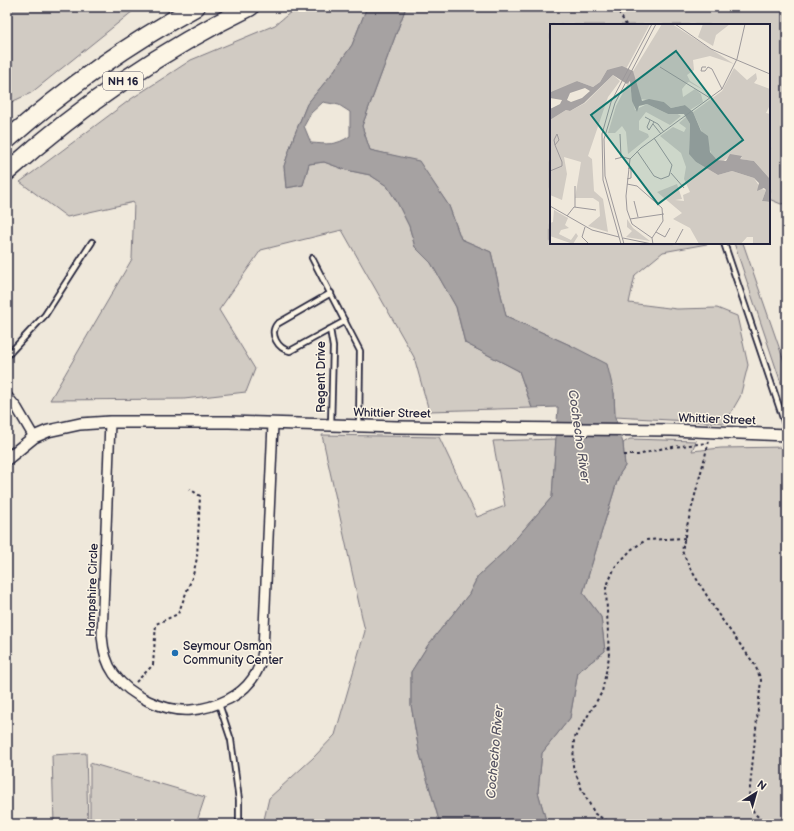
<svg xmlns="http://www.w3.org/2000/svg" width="794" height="831" font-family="'Balsamiq Sans',sans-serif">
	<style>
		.green { fill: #d1cbc3; stroke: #7a767f }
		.water { fill: #a6a2a2; stroke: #716f79; fill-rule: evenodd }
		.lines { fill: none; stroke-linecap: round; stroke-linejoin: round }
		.service-casing { stroke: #22223b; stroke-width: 8 }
		.minor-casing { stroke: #22223b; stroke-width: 12 }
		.tertiary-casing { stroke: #22223b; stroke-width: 14 }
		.motorway-casing { stroke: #22223b; stroke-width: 20 }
		.path { stroke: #22223b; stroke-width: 2; stroke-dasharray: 3 3; stroke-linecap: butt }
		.service { stroke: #fcf5e5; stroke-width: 4.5 }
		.minor { stroke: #fcf5e5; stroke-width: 9 }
		.tertiary { stroke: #fcf5e5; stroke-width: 11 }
		.motorway { stroke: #fcf5e5; stroke-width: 17 }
		.poi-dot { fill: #1f6fb2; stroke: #fcf5e5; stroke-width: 1.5 }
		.labels { text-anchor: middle; stroke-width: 3; stroke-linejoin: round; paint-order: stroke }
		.shield { fill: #fcf5e5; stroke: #63616e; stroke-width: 1 }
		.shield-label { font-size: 11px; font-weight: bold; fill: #22223b }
		.street-label { font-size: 12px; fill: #22223b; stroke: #fcf5e5 }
		.poi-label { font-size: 12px; fill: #22223b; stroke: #fcf5e5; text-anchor: start }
		.water-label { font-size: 13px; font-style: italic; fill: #575564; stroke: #fcf5e5 }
		.inset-road { fill: none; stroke: #9d999b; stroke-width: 1 }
		.view { fill: #0f766e; fill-opacity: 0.15; stroke: #0f766e; stroke-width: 2 }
		.inset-edge { fill: none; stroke: #22223b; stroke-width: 2 }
	</style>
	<rect width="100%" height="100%" fill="#efe8db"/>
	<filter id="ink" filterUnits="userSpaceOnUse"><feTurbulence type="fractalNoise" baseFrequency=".025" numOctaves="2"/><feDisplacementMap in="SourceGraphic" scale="8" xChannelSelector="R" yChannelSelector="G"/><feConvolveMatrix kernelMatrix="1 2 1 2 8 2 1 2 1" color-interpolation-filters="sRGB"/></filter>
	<g filter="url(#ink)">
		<path class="green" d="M 7,7 L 138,7 L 31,93 L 7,104 Z
			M 297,7 L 367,7 L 352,45 L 331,75 L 307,104 L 294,136 L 284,166 L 286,188 L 303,185 L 309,164 L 324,162 L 346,170 L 370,175 L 387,186 L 397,202 L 409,226 L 415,247 L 431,263 L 456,307 L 465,343 L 519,371 L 532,408 L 429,411 L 414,357 L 342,230 L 261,250 L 219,310 L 255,369 L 246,392 L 184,399 L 50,400 L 132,259 L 134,202 L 67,217 L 20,182 L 131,99 L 191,60 L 275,25 Z
			M 406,7 L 787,7 L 787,203 L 781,204 L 769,199 L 769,25 L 551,25 L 551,243 L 712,243 L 663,252 L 635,275 L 629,303 L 677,309 L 717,308 L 737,316 L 748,365 L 740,397 L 725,423 L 615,417 L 614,393 L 572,346 L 506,316 L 491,252 L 461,239 L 449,206 L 419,162 L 370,150 L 362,126 Z
			M 734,243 L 743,243 L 787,370 L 787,388 L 783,389 Z
			M 322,435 L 439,437 L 477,517 L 505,506 L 493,441 L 556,439 L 552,497 L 506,550 L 478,576 L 469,594 L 428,645 L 411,672 L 411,705 L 419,751 L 440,824 L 263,824 L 269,798 L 313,758 L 335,735 L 365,631 Z
			M 630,439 L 696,441 L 692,451 L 721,448 L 787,447 L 787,824 L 547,824 L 538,792 L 542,753 L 570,718 L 578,672 L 605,651 L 601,617 L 583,593 L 619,475 L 625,466 L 623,443 Z
			M 86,753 L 88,824 L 54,824 L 52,755 Z
			M 90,763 L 205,797 L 196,824 L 92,824 L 90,819 Z"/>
		<path class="water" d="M 367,7 L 406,7 L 362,126 L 370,150 L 419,161 L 449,206 L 461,239 L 491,252 L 506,316 L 572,346 L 607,364 L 614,393 L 615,417 L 623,443 L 625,466 L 619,475 L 583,593 L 601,617 L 605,651 L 578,672 L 570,718 L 542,753 L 538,792 L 547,824 L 440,824 L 419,751 L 411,705 L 411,672 L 428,645 L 469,594 L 478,576 L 506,550 L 552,497 L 558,407 L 532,408 L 519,371 L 465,343 L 456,307 L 431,263 L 415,247 L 409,226 L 397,202 L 387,186 L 370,175 L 346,170 L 324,162 L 309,164 L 303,185 L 286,188 L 284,166 L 294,136 L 307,104 L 331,75 L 352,45 ZM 323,102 L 339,105 L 350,112 L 350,136 C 336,146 327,144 311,143 L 304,126 L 311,113 Z"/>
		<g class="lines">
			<defs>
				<path id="service" d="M 724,243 L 787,430
					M 312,258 L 360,351 L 359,426
					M 331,293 L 277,324 C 269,334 278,349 290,351 L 345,321
					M 330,329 L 333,347 L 331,425
					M 7,356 L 45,315 L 92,242
					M 219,704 L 231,740 L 239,800 L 239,824"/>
				<path id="minor" d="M 7,396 L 17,408 L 34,437
					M 110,422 L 102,636 C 103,649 106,663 114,674 C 130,696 164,712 191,710 C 205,709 217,705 229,699 C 249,688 260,673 263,651 L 273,424"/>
				<path id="tertiary" d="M 7,459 L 34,437 L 48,431 L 80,424 L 110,422 L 229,422 L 397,427 L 672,430 L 787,435"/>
				<path id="motorway" d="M 7,140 C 65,89 128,44 196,7
					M 7,172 C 82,105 160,51 250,7"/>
			</defs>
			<use href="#service" class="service-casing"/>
			<use href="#minor" class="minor-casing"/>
			<use href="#tertiary" class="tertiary-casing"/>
			<use href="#motorway" class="motorway-casing"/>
			<path class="path" d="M 616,7 L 626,25
				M 709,441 L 687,526 L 682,551 L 690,568 L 718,614 L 755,665 L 761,680 L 749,797 L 754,813 L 766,824
				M 624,455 L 638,455 L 664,448 L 707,443
				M 136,682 L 153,665 L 156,624 L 178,614 L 193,575 L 197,558 L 200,496 L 190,489
				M 625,824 L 609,822 L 595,814 L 582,790 L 573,766 L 574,739 L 602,692 L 609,657 L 606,588 L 615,567 L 632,549 L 646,540 L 685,538
				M 758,824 L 761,820"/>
			<use href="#service" class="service"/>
			<use href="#minor" class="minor"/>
			<use href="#tertiary" class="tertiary"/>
			<use href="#motorway" class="motorway"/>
		</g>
	</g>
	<circle class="poi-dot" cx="175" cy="653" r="4"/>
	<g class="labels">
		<rect class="shield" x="103" y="72" width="40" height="18" rx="3"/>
		<g class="shield-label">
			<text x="123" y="85">NH 16</text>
		</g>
		<g class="street-label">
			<text transform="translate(321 377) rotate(-90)" y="4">Regent Drive</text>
			<text transform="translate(392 413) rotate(1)" y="4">Whittier Street</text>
			<text transform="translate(717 419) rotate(2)" y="4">Whittier Street</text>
			<text transform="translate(92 590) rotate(-88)" y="4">Hampshire Circle</text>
		</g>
		<g class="poi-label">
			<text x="183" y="650">Seymour Osman<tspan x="183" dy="14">Community Center</tspan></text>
		</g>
		<g class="water-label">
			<text transform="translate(580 436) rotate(82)" y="5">Cochecho River</text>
			<text transform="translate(494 752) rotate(-85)" y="5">Cochecho River</text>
		</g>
	</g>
	<g transform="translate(550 24)">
		<rect width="220" height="220" fill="#efe8db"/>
		<path d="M 0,0 L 100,0 L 76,45 L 57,46 L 50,58 L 43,63 L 27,57 L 0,72 ZM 112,0 L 122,0 L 184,40 L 160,32 L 143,36 L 144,46 L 137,51 L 140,57 L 157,68 L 139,58 L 137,59 L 132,65 L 133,73 L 145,65 L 151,70 L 153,78 L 140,86 L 135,81 L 121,84 L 114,78 L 90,75 L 82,49 ZM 153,0 L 180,0 L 166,11 L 163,22 L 148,13 ZM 184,44 L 197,56 L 206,49 L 207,55 L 204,59 L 220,65 L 220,81 L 216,89 L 220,90 L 220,155 L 204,137 L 189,135 L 192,133 L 179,133 L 172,138 L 163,133 L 143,88 L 172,67 ZM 63,51 L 70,57 L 58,73 L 38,132 L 42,135 L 44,167 L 53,175 L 58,208 L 38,202 L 50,192 L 49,178 L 43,174 L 25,174 L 31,138 L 14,133 L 17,150 L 12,176 L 0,171 L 0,96 L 16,86 L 20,87 L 35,79 ZM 79,57 L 85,86 L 97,80 L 118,90 L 126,89 L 131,92 L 120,101 L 96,88 L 89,97 L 89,106 L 98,110 L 99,113 L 78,130 L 76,108 L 72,102 L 65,109 L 58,109 L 66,82 ZM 136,93 L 140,100 L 139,126 L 146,138 L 168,151 L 182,147 L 204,154 L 211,165 L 216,166 L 212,177 L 220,178 L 220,220 L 203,220 L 203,213 L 197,213 L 191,220 L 149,220 L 140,204 L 123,195 L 132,189 L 107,168 L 127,160 L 132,175 L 125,176 L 134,177 L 133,171 L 140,168 L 134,155 L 136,143 L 131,129 L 110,112 L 123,103 L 134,108 L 136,104 L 129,99 ZM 4,186 L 18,194 L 15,201 L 19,204 L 11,206 L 9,210 L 21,216 L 26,209 L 28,212 L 23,220 L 0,212 L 0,199 L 3,198 ZM 77,195 L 83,204 L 100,217 L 76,213 L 82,207 L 77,203 Z" fill="#d1cbc3"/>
		<path d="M 72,42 L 83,47 L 92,77 L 99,75 L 114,78 L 121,84 L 135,81 L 143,88 L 151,107 L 158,112 L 160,128 L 167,136 L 176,137 L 180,130 L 192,132 L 190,135 L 204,137 L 220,155 L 220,178 L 212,177 L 216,166 L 214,164 L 207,167 L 209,159 L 204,154 L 182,147 L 168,151 L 146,138 L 139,130 L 140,100 L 134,90 L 118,90 L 97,80 L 89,82 L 87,88 L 82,77 L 80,57 L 77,60 L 63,51 L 34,79 L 20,87 L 16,86 L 0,96 L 0,85 L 10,80 L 12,76 L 0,74 L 1,68 L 27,57 L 43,63 L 50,58 L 57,46 ZM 35,64 L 40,67 L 32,74 L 21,78 L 17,76 L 20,69 Z" fill="#a6a2a2" fill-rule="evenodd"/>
		<path class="inset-road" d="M 125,0 L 161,25 L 220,50M 110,43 L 160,74M 156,43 L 152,43 L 151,47 L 155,47 L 158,43 L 162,45 L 172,65M 95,93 L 108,100 L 114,108M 100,96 L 97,103 L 99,106 L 104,98M 103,100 L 111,110M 70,110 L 71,133M 87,127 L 104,152 L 111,155 L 119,152 L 122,141 L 104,114M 65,135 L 73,133 L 80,135M 0,147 L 12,142 L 12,138 L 5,121 L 4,116 L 7,110 L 9,116 L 5,121M 121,149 L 134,164M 77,155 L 81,154 L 81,145 L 78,144M 77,160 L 87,162 L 112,184 L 113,197 L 102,214M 84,177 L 88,193M 0,182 L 42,206 L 69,213M 25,183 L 25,162M 17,192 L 24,183 L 46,186M 80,195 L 114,190M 35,203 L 32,213 L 39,220M 106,208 L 115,213 L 120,204M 73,214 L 102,220M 71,220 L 53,156 L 52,110 L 61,78 L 102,0M 74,220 L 55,152 L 54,115 L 65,79 L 106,0M 103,220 L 102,214 L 82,200 L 77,186 L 76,172 L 80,135 L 91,124 L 172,65 L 187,35 L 195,0M 125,220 L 133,205"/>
		<path class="view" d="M 126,27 L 193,116 L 108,180 L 41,91 Z"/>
		<rect width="220" height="220" class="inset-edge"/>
	</g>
	<rect width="794" height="831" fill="none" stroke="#fcf5e5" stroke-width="24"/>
	<rect x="12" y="12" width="770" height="807" fill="none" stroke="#22223b" stroke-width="1.5" filter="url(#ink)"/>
	<g transform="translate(756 793) rotate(37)" stroke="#fcf5e5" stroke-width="3" paint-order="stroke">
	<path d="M0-3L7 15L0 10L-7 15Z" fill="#22223b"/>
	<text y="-6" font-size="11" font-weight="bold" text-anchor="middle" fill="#22223b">N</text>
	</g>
</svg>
